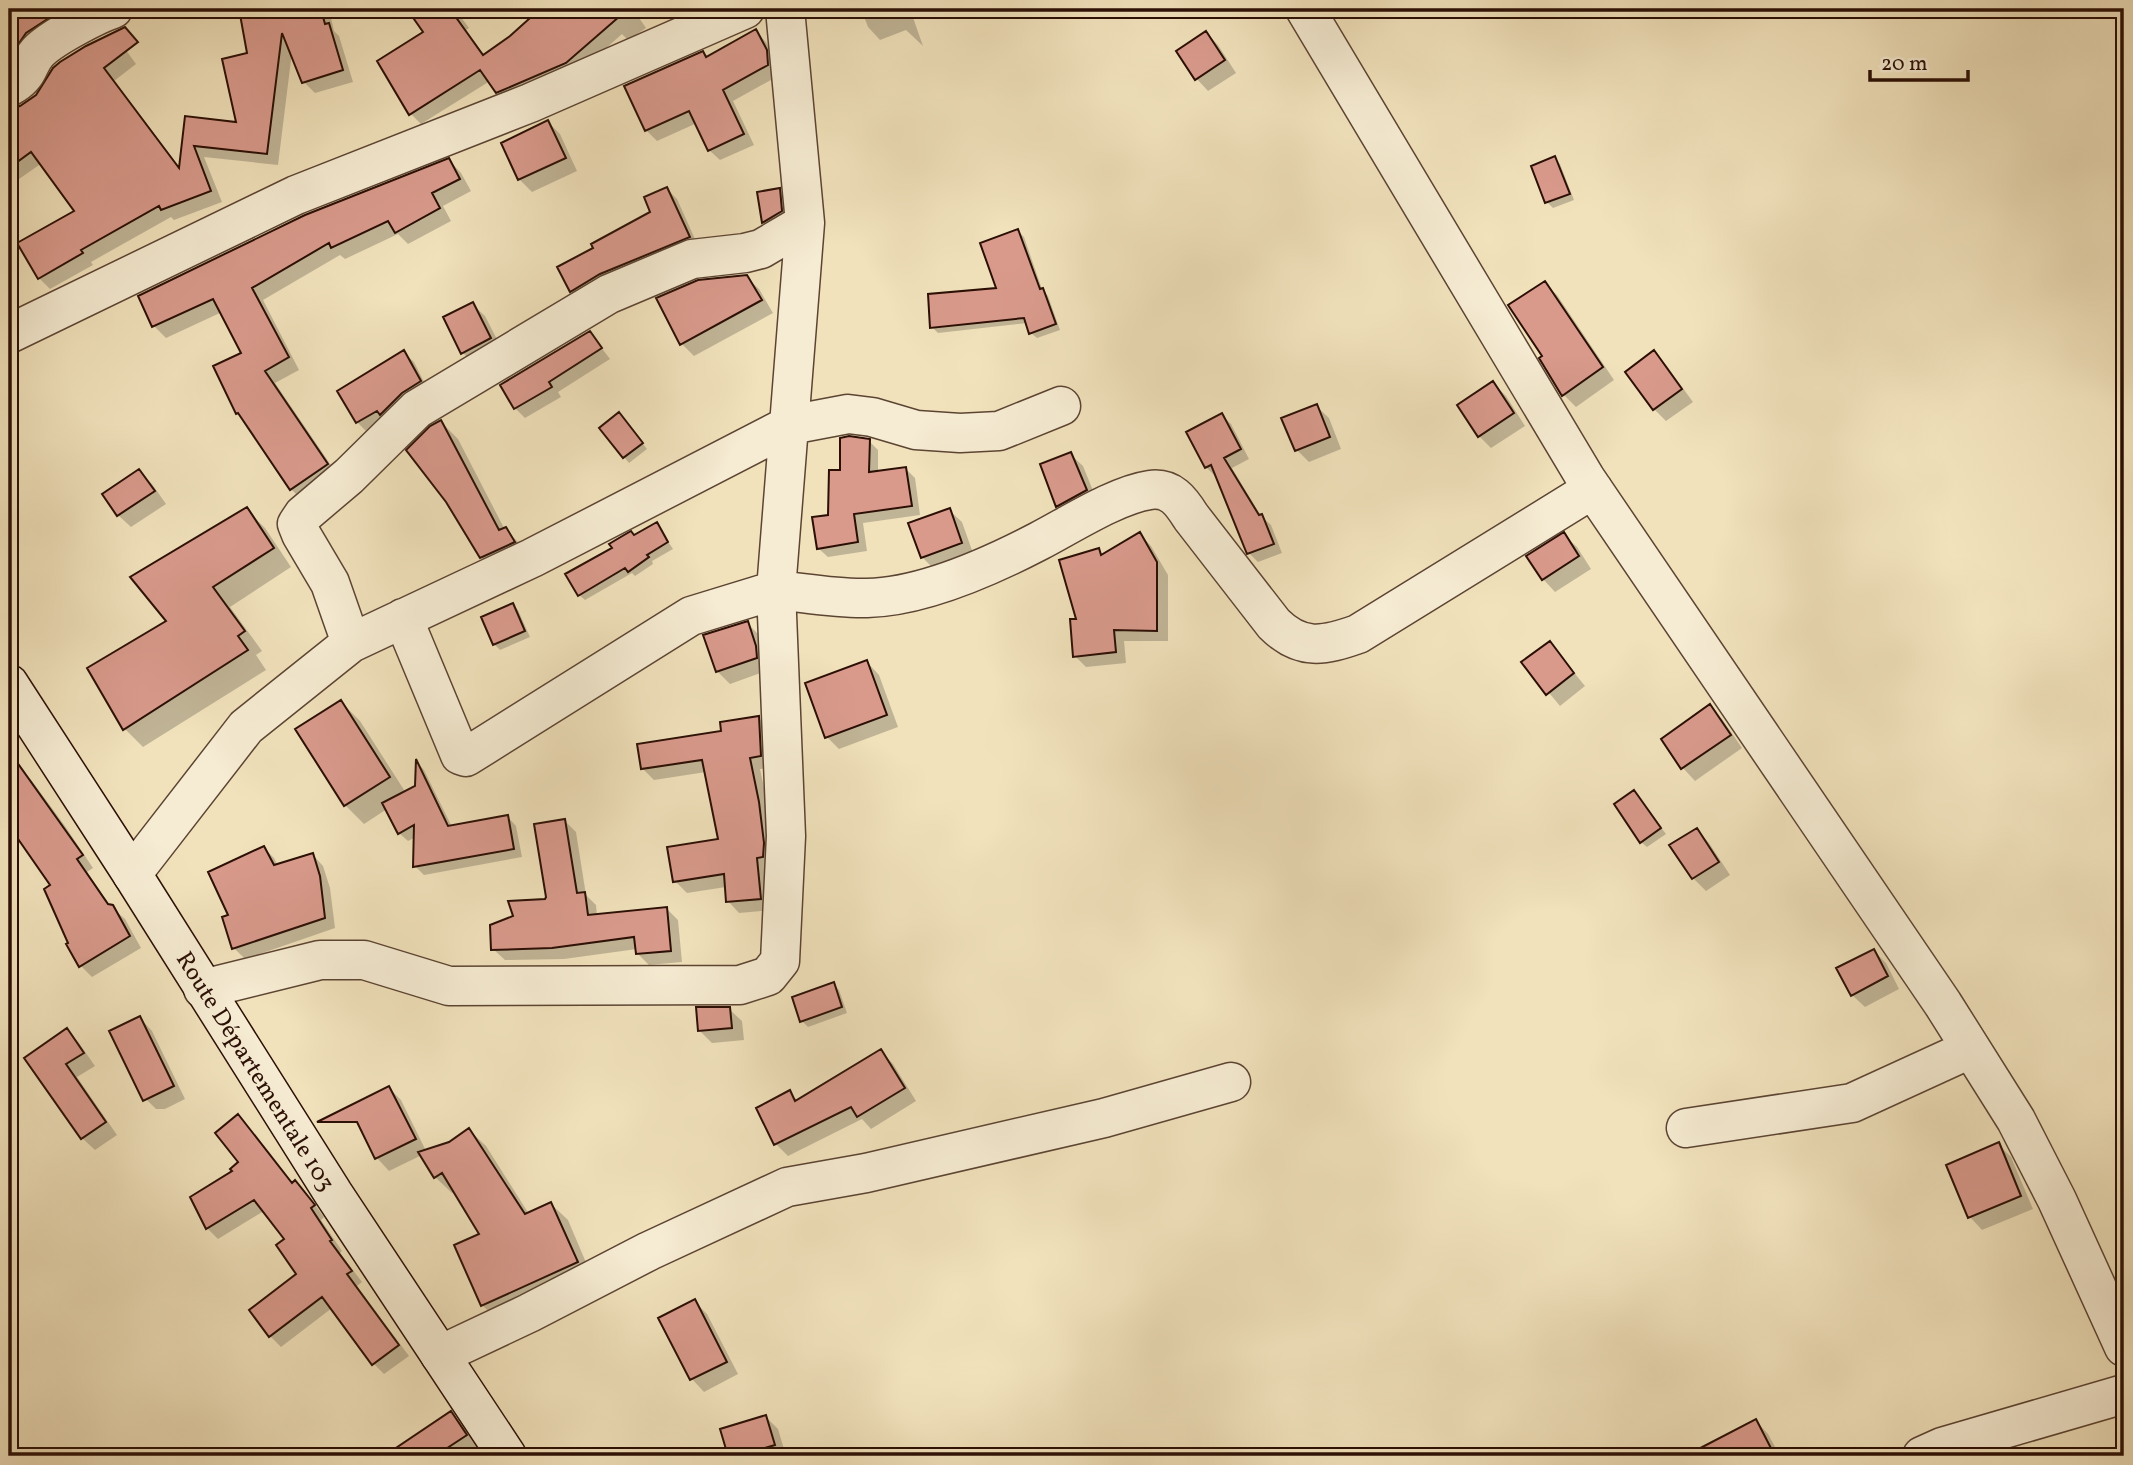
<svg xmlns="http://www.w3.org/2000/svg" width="2133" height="1465" font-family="Vollkorn,serif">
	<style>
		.shadow { fill: #0003 }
		.building { fill: #d99a8c; stroke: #2b0f05; stroke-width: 2 }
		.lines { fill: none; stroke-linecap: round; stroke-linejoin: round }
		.street-casing { stroke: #5c4433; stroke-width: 41 }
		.secondary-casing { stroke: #2b0f05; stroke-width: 41 }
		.street { stroke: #f6ecd3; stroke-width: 38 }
		.secondary { stroke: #f6ecd3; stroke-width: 38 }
		.labels { text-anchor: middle; stroke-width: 5; stroke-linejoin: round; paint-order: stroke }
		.street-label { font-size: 24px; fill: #2b0f05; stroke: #f6ecd3 }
	</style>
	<rect width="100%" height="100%" fill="#f1e2bc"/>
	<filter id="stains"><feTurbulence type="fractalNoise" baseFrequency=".00286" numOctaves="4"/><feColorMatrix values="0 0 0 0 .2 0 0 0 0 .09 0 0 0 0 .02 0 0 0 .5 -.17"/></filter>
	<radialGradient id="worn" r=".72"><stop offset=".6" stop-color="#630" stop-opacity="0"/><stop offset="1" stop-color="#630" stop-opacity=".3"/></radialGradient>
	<path class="shadow" d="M 9,9 L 16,9 L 19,13 L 26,9 L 95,9 L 9,81 Z
		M 210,9 L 227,9 L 214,13 Z
		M 241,9 L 329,9 L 334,31 L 339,36 L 353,82 L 315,93 L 304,82 L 292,52 L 278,165 L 204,157 L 222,202 L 174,220 L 171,217 L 91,262 L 93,265 L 50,289 L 39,278 L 20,244 L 9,254 L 9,232 L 19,244 L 77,211 L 42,163 L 9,186 L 9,111 L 21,107 L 123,46 L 136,64 L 114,81 L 181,169 L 186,118 L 238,124 L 249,55 Z
		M 426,9 L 455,9 L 469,28 L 466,30 L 485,56 L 511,38 L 543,9 L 633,9 L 646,28 L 628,40 L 622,34 L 577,74 L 508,102 L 490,81 L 421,124 L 411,114 L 426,32 Z
		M 676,9 L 694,9 L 682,15 Z
		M 861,9 L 910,9 L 923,46 L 906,30 L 880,40 L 868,27 Z
		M 756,32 L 766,42 L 777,63 L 778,76 L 733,101 L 754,145 L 720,160 L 709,150 L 697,123 L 657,141 L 646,130 L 703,53 L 707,58 Z
		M 1206,33 L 1218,45 L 1236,73 L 1208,91 L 1196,78 Z
		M 548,122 L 560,134 L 577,171 L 532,192 L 519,179 Z
		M 1554,158 L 1560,164 L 1574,200 L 1553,208 L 1547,202 Z
		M 449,160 L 461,173 L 471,191 L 443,206 L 451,221 L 408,244 L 398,234 L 345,259 L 340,255 L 263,300 L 299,370 L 275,383 L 335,471 L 303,501 L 291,489 L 245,421 L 237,413 L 244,354 L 222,312 L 166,338 L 154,326 Z
		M 667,189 L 677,199 L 699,248 L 582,301 L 571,291 L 596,249 L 653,212 Z
		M 779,190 L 792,202 L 776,234 L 764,222 L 759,194 Z
		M 1018,231 L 1024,237 L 1042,289 L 1048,296 L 1060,330 L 1037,338 L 1031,333 L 1028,323 L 938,333 L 932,327 L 999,290 Z
		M 746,277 L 759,289 L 773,313 L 694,356 L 682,344 Z
		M 1544,283 L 1557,295 L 1614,380 L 1576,407 L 1563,394 Z
		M 472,304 L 485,316 L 503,351 L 475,365 L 463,353 L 445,318 Z
		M 590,333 L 610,359 L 558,392 L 561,397 L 525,418 L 515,408 L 502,386 Z
		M 404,353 L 414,362 L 429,392 L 367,432 L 357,422 Z
		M 1654,353 L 1666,365 L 1693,402 L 1666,421 L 1654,409 Z
		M 1493,383 L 1506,396 L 1525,426 L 1491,448 L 1479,436 Z
		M 1316,406 L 1329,418 L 1341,449 L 1309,462 L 1297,450 Z
		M 1222,415 L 1231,424 L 1249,459 L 1232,468 L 1261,516 L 1271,525 L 1282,553 L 1258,562 L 1249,553 L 1217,475 L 1215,476 L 1206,467 L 1188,433 Z
		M 624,420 L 647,449 L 629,463 L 624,457 Z
		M 441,422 L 458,439 L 504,528 L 522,546 L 498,575 L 481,557 Z
		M 869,441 L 878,450 L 878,473 L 905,468 L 915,478 L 920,515 L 863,523 L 867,551 L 828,557 L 818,548 L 842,472 Z
		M 1070,454 L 1083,466 L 1098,503 L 1070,518 L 1058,506 Z
		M 139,471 L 152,484 L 166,504 L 131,527 L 118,515 Z
		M 247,510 L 265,528 L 291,567 L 230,607 L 262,651 L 256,655 L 266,670 L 143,747 L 125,729 Z
		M 949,510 L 962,522 L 974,556 L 935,570 L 922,557 L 910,524 Z
		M 656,524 L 673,549 L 652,561 L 653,564 L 635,576 L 632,573 L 585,600 L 579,595 L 634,537 Z
		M 1140,534 L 1151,546 L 1168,575 L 1168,641 L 1124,641 L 1126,663 L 1086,667 L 1075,656 L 1079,620 L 1099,550 L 1104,556 Z
		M 1564,535 L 1577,547 L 1591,569 L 1555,592 L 1543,579 L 1528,557 Z
		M 512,605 L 518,610 L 530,637 L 500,650 L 494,644 Z
		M 747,623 L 760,636 L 769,670 L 730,684 L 717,671 Z
		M 1550,643 L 1585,686 L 1560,706 L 1524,663 Z
		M 867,662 L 879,675 L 898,727 L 839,749 L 827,737 Z
		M 341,702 L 360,721 L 406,793 L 417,787 L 418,763 L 424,770 L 452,827 L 508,817 L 516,826 L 522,857 L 424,875 L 415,866 L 416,837 L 408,841 L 399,833 L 387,809 L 364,824 L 345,805 Z
		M 1710,707 L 1722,719 L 1742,748 L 1695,781 L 1683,768 L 1663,739 Z
		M 759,718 L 770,730 L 772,768 L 760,769 L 770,815 L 772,910 L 739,913 L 728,901 L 726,887 L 687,893 L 675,881 L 720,840 L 706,772 L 654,780 L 642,768 Z
		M 20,769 L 32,781 L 65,826 L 93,868 L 87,872 L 111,907 L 125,919 L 141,948 L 92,977 L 81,966 L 70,943 L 53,886 L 18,836 L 9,840 L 9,772 L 11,776 Z
		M 1634,793 L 1666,834 L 1647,847 L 1641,842 Z
		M 565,821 L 576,832 L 586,895 L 596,905 L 597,916 L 666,908 L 678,920 L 682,962 L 649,965 L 638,954 L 637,949 L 564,959 L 505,960 L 493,949 L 548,897 Z
		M 1697,830 L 1709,843 L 1730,875 L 1706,891 L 1693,878 L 1671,846 Z
		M 264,848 L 274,858 L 278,866 L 313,855 L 323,866 L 330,888 L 335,928 L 245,959 L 234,948 L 224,918 L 231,916 Z
		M 1874,951 L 1886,963 L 1899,989 L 1865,1007 L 1852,995 Z
		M 833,984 L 839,990 L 847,1013 L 808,1027 L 802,1021 Z
		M 729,1009 L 742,1021 L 744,1040 L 712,1043 L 700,1031 Z
		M 140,1018 L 152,1031 L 185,1099 L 165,1109 L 156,1109 L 143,1096 Z
		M 67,1030 L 79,1043 L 95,1066 L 77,1077 L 117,1135 L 95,1150 L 82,1138 L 31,1064 Z
		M 881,1051 L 893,1064 L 916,1101 L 871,1129 L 862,1119 L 788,1156 L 776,1144 L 789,1092 L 798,1101 Z
		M 389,1088 L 401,1100 L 426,1151 L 450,1144 L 469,1130 L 486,1146 L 529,1214 L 551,1204 L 568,1220 L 593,1279 L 499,1321 L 482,1305 L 482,1235 L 455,1191 L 452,1193 L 435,1177 L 422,1155 L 389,1171 L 377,1158 L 351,1107 Z
		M 238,1117 L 293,1184 L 295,1182 L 306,1193 L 324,1217 L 321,1220 L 342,1251 L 340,1253 L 362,1282 L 357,1286 L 409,1356 L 384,1374 L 373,1363 L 332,1308 L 281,1347 L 270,1336 L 298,1275 L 286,1240 L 264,1211 L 218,1239 L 207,1228 L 240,1163 Z
		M 1998,1144 L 2011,1157 L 2033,1209 L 1982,1230 L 1970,1217 L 1948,1166 Z
		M 694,1301 L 707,1314 L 738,1374 L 704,1392 L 692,1379 L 661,1319 Z
		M 451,1413 L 469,1432 L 484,1454 L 481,1456 L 388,1456 Z
		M 766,1417 L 778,1429 L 786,1456 L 729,1456 L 722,1430 Z
		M 1756,1421 L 1768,1434 L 1780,1456 L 1717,1456 L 1711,1444 Z"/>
	<path class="building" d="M 9,9 L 63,9 L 26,33 L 9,58 Z
		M 239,9 L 321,9 L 325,24 L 329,23 L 343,70 L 302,83 L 282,33 L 267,154 L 194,146 L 211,191 L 161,210 L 159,206 L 81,250 L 83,253 L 38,279 L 17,243 L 74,211 L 31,152 L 9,168 L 9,109 L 20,106 L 36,95 L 53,68 L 60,62 L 86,46 L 125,27 L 138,42 L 104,68 L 179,168 L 185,116 L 236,122 L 222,59 L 247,53 Z
		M 407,9 L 450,9 L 483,55 L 510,36 L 540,9 L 628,9 L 566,63 L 496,93 L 480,70 L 409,115 L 377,61 L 423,32 Z
		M 756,29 L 767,50 L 768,65 L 723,90 L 744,134 L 708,151 L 689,111 L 645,131 L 624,86 L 703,51 L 706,57 Z
		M 1206,31 L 1225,60 L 1195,80 L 1176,51 Z
		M 548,120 L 566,158 L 518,180 L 501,143 Z
		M 1555,156 L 1570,194 L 1545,203 L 1531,166 Z
		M 449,158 L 460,179 L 432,193 L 440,208 L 395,233 L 388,221 L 331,248 L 329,243 L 252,288 L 289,357 L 265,371 L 328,464 L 290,490 L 238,413 L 236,414 L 213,366 L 241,353 L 213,299 L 152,327 L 138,296 L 305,215 Z
		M 667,187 L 690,237 L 600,274 L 570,292 L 557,267 L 593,248 L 591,244 L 650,212 L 644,197 Z
		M 780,188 L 782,211 L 762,223 L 757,192 Z
		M 1018,229 L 1040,289 L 1043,288 L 1056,324 L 1029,334 L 1024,318 L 930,328 L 928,294 L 996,288 L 980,243 Z
		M 747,275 L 762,300 L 680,345 L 656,298 L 698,280 Z
		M 1545,281 L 1603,367 L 1562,396 L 1539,358 L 1542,356 L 1508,305 Z
		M 473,302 L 491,338 L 461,354 L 443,317 Z
		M 590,331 L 602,348 L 549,382 L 552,387 L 514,409 L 500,385 Z
		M 404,350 L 421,381 L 402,393 L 380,415 L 377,411 L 356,423 L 337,391 Z
		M 1654,350 L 1682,389 L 1653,410 L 1625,372 Z
		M 1493,381 L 1514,413 L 1478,437 L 1457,405 Z
		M 1317,404 L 1330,437 L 1295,451 L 1281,418 Z
		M 619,412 L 643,443 L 623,458 L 599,428 Z
		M 1222,413 L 1241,449 L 1224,458 L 1259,515 L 1262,514 L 1274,544 L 1247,554 L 1211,465 L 1205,468 L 1186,432 Z
		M 441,420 L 499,530 L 506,527 L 515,542 L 480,558 L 446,502 L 406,450 L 430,426 Z
		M 849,436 L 870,439 L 869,472 L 906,467 L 912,506 L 854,514 L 858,542 L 817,549 L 812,517 L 828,515 L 829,470 L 840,470 L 840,438 Z
		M 1071,452 L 1087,490 L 1056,507 L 1040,464 Z
		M 139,469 L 155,491 L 117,516 L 102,494 Z
		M 247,507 L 274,548 L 213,587 L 245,631 L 238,636 L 248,650 L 123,730 L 87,668 L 166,621 L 130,577 Z
		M 950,508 L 962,543 L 921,558 L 908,523 Z
		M 657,522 L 668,542 L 647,555 L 649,557 L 628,572 L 625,568 L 578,596 L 565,574 L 612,548 L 609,544 L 619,538 L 631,531 L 634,535 Z
		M 1140,532 L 1157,562 L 1157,631 L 1114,630 L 1116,652 L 1073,657 L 1070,619 L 1076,619 L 1059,560 L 1099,548 L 1101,555 Z
		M 1564,532 L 1579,556 L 1542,580 L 1526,556 Z
		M 513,603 L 525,631 L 493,645 L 481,617 Z
		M 748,621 L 756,646 L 757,658 L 716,672 L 703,635 Z
		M 1550,641 L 1574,673 L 1546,695 L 1521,662 Z
		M 867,660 L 887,715 L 825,738 L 805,683 Z
		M 341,700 L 390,777 L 344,806 L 295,729 Z
		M 1710,704 L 1731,735 L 1681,769 L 1661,739 Z
		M 759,716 L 761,756 L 750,758 L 759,802 L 764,843 L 763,857 L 757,858 L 761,899 L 726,902 L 724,874 L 673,882 L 667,847 L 718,839 L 702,760 L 641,769 L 637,744 L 721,731 L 720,722 Z
		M 9,751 L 83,855 L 77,859 L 108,904 L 113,905 L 130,936 L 79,967 L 66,944 L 68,943 L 44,889 L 50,885 L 9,826 Z
		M 416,759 L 448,826 L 508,815 L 514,849 L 413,867 L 414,825 L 398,834 L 382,803 L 415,786 Z
		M 1634,790 L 1661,828 L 1640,843 L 1614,804 Z
		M 565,819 L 577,893 L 585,892 L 588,915 L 667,907 L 671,951 L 636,954 L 634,937 L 552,948 L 491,950 L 490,925 L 513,916 L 508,901 L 545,899 L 546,897 L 534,824 Z
		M 1697,828 L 1719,862 L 1692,879 L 1669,845 Z
		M 264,846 L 274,865 L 313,853 L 320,876 L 325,918 L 232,949 L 222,917 L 228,915 L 208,872 Z
		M 1874,949 L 1888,976 L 1851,996 L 1836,968 Z
		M 834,982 L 842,1007 L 800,1022 L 792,997 Z
		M 696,1007 L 730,1007 L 732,1028 L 698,1031 Z
		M 140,1016 L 174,1086 L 143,1101 L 109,1031 Z
		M 67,1028 L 84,1053 L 66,1064 L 106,1122 L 81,1139 L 24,1058 Z
		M 881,1049 L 905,1088 L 857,1117 L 851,1107 L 774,1145 L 756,1108 L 790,1090 L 795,1101 Z
		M 389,1086 L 416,1139 L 375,1159 L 357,1122 L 317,1122 Z
		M 238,1114 L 292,1183 L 295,1180 L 315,1205 L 311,1208 L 332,1240 L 330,1241 L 352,1271 L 347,1274 L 399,1345 L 372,1365 L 322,1297 L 269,1337 L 249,1310 L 296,1274 L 276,1245 L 284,1239 L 254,1200 L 206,1229 L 190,1197 L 232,1171 L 230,1169 L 238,1162 L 215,1133 Z
		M 469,1128 L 525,1214 L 551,1202 L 578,1262 L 481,1306 L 454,1245 L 479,1234 L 442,1173 L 434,1178 L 418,1152 L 449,1142 Z
		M 1999,1142 L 2021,1196 L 1968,1218 L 1946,1165 Z
		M 695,1299 L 727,1362 L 690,1380 L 658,1318 Z
		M 451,1411 L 467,1435 L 435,1456 L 384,1456 Z
		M 766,1415 L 775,1445 L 738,1456 L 728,1456 L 720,1429 Z
		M 1756,1419 L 1775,1456 L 1685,1456 Z"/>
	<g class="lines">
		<defs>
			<path id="street" d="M 1305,9 L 1586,479 L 1943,1004 L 2016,1120 L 2057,1200 L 2124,1347
				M 9,87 C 32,75 26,63 40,50 C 54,37 95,15 113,9
				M 9,334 L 296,195 L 530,103 L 745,9
				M 403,618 L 460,755 L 466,757 L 691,616 L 776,590 L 805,223 L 785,9
				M 351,643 L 330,583 L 301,534 L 297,524 L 303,515 L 349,476 L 417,409 L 609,294 L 692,259 L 745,253 L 761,249 L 805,223
				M 132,874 L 246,727 L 351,643 L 532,558 L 790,425 L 848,414 L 872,417 L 916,430 L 960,433 L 999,431 L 1061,406
				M 203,989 L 320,960 L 364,960 L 449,986 L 740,985 L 768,976 L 780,961 L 786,836 L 776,590 C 806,593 837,599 867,598 C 921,597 991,566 1039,541 C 1070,525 1116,495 1150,490 C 1171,487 1181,501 1191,517 L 1274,624 C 1301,651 1324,646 1358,634 L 1593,489
				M 1686,1128 L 1852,1103 L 1970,1049
				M 440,1355 L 529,1313 L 649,1251 L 787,1187 L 866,1173 L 1104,1118 L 1231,1082
				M 1922,1456 L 1942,1447 L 2124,1394"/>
			<path id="secondary" d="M 9,684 L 132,874 L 333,1193 L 507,1456"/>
		</defs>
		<use href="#street" class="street-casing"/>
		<use href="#secondary" class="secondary-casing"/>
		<use href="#street" class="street"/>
		<use href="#secondary" class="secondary"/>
	</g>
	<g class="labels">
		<g class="street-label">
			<text transform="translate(256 1071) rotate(58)" y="8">Route Départementale 103</text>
		</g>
	</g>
	<rect width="2133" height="1465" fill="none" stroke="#f1e2bc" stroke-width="35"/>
	<rect x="10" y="10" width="2112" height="1444" fill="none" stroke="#2b0f05" stroke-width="3.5"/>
	<rect x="18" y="18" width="2098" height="1430" fill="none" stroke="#2b0f05" stroke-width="2"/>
	<path d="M1870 70v10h98v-10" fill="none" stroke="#2b0f05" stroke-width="3.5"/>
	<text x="1881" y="70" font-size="21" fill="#2b0f05" stroke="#f6ecd3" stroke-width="5" paint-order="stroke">20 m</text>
	<rect width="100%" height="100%" filter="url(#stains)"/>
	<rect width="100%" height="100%" fill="url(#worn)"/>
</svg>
